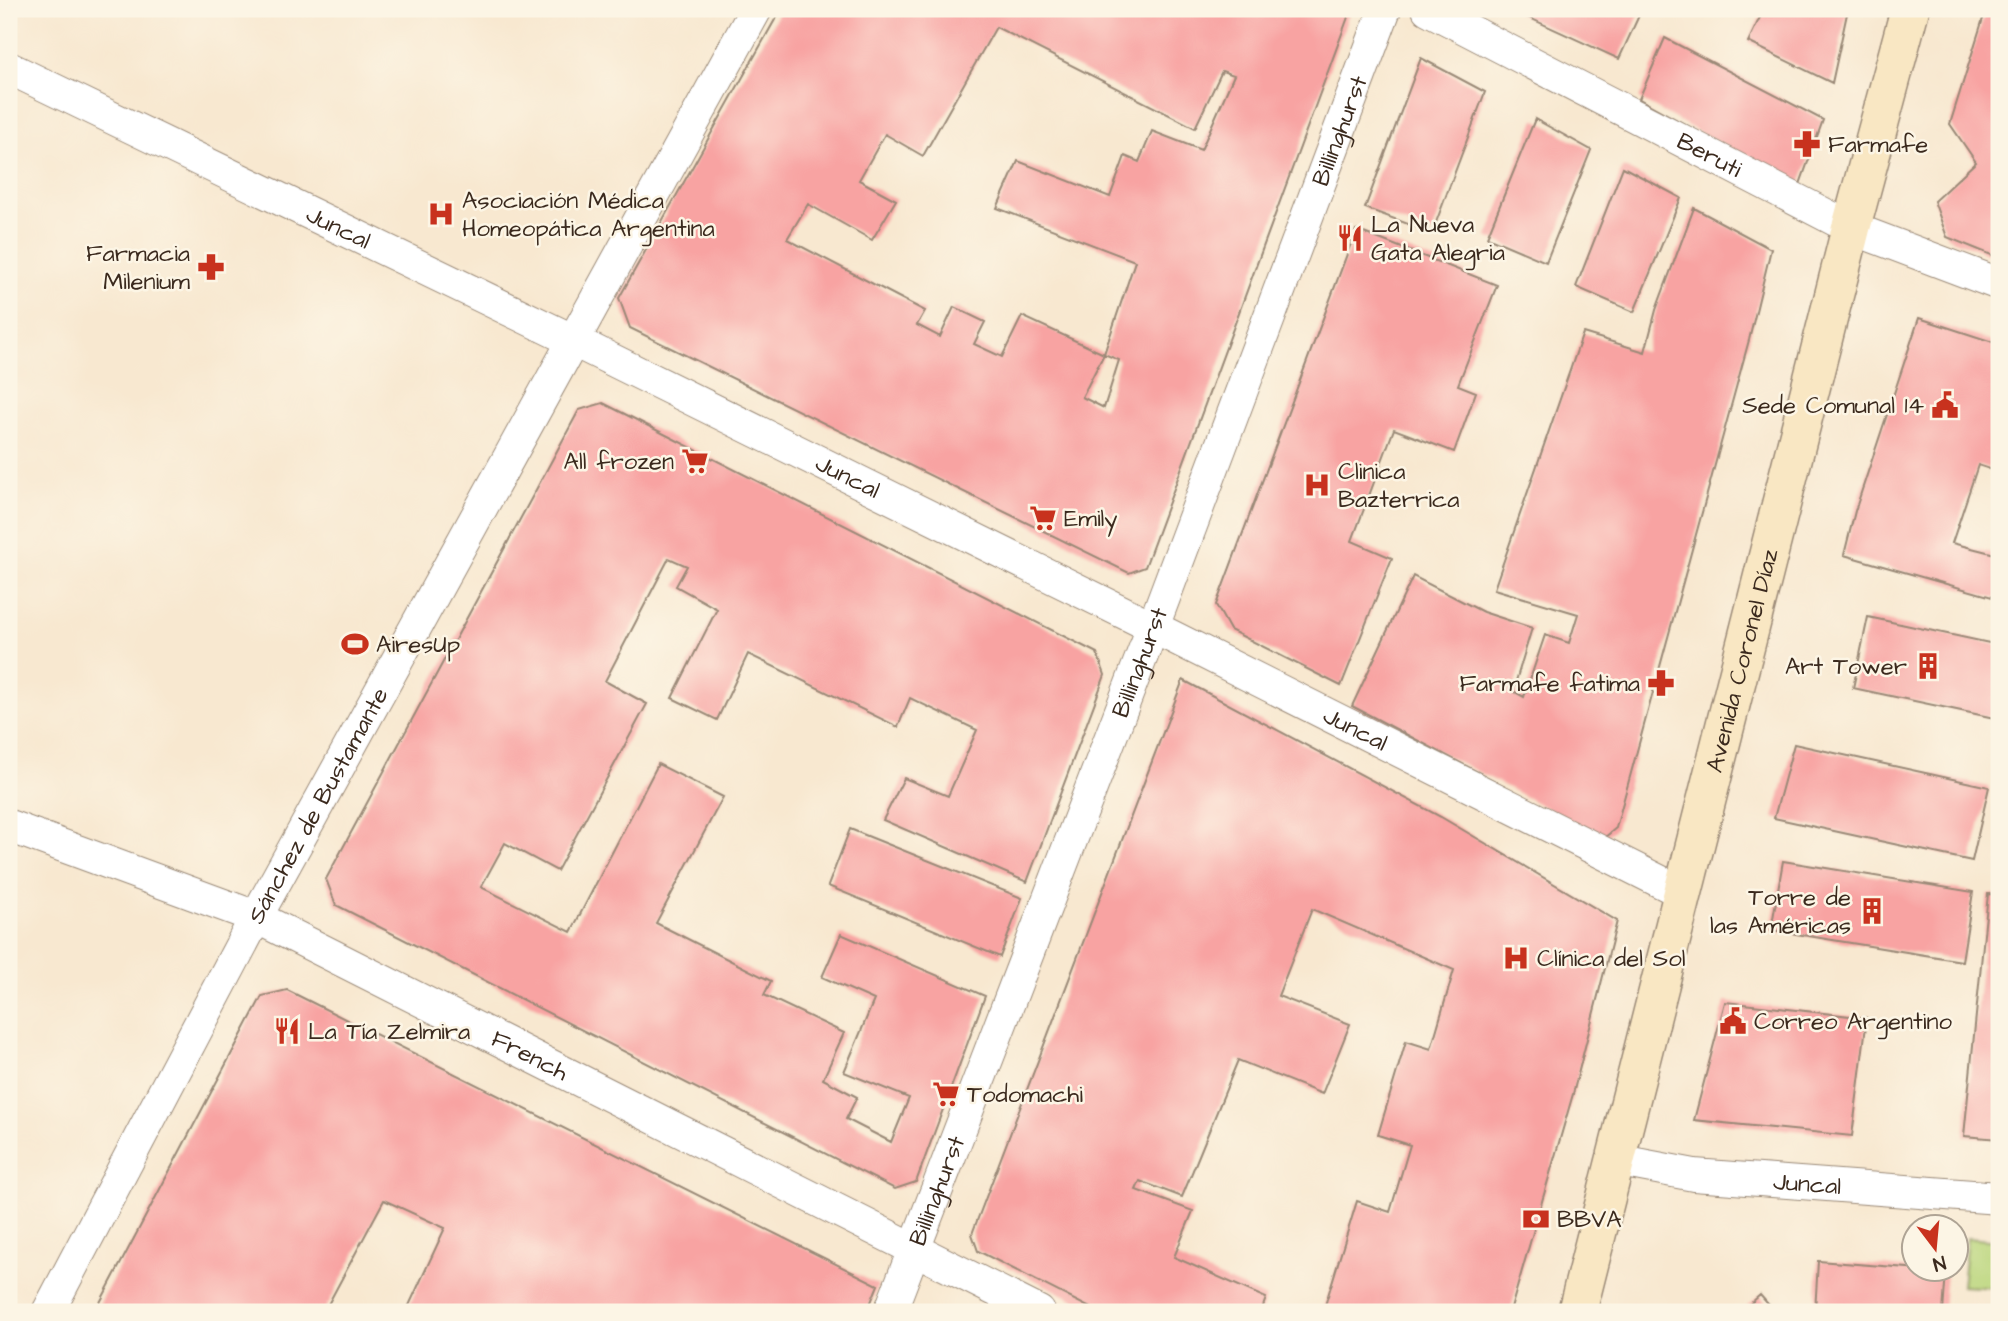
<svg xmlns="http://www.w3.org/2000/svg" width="2008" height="1321" font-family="'Architects Daughter',sans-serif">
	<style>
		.green { fill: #bad67b; stroke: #7a804c; stroke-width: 2 }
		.building { fill: #f8a3a2; fill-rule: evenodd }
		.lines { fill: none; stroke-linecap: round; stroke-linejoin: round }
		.street-casing { stroke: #9a8977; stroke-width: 34 }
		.secondary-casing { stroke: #9a8977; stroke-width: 41 }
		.street { stroke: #fff; stroke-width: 32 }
		.secondary { stroke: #f9e7c3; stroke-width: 38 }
		.labels { text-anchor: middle; stroke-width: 5; stroke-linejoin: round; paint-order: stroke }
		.street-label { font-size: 24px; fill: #3b2a1e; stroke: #fcf5e5 }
		.poi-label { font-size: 24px; fill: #3b2a1e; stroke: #fcf5e5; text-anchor: start }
	</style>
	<rect width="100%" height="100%" fill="#fcf5e5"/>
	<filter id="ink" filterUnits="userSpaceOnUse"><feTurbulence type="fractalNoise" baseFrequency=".0143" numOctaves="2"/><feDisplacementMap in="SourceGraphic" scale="14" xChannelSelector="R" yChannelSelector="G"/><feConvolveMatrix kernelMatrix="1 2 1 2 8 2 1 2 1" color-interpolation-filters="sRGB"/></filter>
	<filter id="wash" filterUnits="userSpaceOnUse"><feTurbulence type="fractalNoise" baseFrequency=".00686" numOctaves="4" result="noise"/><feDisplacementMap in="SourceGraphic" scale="28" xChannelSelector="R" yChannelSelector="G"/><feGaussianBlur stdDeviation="1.57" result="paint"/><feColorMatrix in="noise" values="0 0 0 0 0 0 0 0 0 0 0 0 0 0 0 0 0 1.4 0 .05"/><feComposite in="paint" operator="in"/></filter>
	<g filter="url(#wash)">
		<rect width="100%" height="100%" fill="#f8e8d0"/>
		<path class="green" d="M 1967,1238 L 1999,1241 L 1999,1288 L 1962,1286 Z"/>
		<g id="blocks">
			<path class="building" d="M 781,9 L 1351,9 L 1145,567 L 1129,573 L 630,328 L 619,298 ZM 996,27 L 1195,128 L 1222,71 L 1234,75 L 1201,150 L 1152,131 L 1139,162 L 1125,156 L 1110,197 L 1018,161 L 997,208 L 1135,261 L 1104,354 L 1119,360 L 1104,408 L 1082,397 L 1104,354 L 1022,316 L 1002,357 L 974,344 L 985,322 L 954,307 L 940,337 L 917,325 L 925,311 L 787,239 L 808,204 L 872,240 L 896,200 L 859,180 L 885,134 L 923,156 Z
				M 1510,9 L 1642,9 L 1619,59 Z
				M 1764,9 L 1848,9 L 1832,83 L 1748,42 Z
				M 1986,9 L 1999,9 L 1999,258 L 1947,237 L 1934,201 L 1976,162 L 1950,124 Z
				M 1665,38 L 1823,120 L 1799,187 L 1639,99 Z
				M 1421,58 L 1485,92 L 1432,233 L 1365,208 Z
				M 1535,119 L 1591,150 L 1546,262 L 1487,237 Z
				M 1623,167 L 1681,198 L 1634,312 L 1576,287 Z
				M 1694,208 L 1771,249 L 1749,340 L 1616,828 L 1604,838 L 1352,706 L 1413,576 L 1483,612 L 1532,628 L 1513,691 L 1524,697 L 1545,635 L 1569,643 L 1578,614 L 1494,589 L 1583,333 L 1645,352 L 1656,310 Z
				M 1356,230 L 1497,285 L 1458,385 L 1476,392 L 1454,452 L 1394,429 L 1352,541 L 1392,558 L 1341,686 L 1230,630 L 1216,605 Z
				M 1919,318 L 1999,344 L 1999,472 L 1978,465 L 1952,543 L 1999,555 L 1999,599 L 1844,555 L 1855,511 Z
				M 603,403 L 1097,653 L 1105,675 L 1027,882 L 883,820 L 904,778 L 948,796 L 977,730 L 910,698 L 898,727 L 748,654 L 717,720 L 672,698 L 717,609 L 676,586 L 687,566 L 669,558 L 605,681 L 647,704 L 557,871 L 505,843 L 481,887 L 571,932 L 658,764 L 723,797 L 656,923 L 771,981 L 764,995 L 844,1033 L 823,1079 L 857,1097 L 846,1119 L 891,1142 L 909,1098 L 844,1072 L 874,1000 L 822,977 L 841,934 L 985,996 L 916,1182 L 895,1189 L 336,905 L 326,879 L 579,410 Z
				M 1868,617 L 1999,645 L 1999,719 L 1853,688 Z
				M 1183,680 L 1441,817 L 1617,921 L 1573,1094 L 1510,1312 L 1323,1312 L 1357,1201 L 1390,1212 L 1410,1145 L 1378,1135 L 1406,1041 L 1431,1049 L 1454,970 L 1312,909 L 1278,996 L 1350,1024 L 1322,1094 L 1238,1060 L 1182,1197 L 1140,1181 L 1136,1190 L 1193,1211 L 1174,1257 L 1266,1298 L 1261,1312 L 1098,1312 L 978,1251 L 972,1234 Z
				M 1794,744 L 1989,787 L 1972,861 L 1774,818 Z
				M 850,829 L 1022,898 L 1000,957 L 828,886 Z
				M 1783,861 L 1973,892 L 1962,961 L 1771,930 Z
				M 1988,894 L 1999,895 L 1999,1139 L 1964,1136 Z
				M 287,990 L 878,1285 L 867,1312 L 406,1312 L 445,1228 L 384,1200 L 324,1312 L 95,1312 L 262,996 Z
				M 1725,1002 L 1867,1018 L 1852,1136 L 1694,1120 Z
				M 1818,1261 L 1946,1271 L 1943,1312 L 1815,1312 Z
				M 1760,1295 L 1775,1312 L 1741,1312 Z"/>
		</g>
	</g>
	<g filter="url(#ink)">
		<use href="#blocks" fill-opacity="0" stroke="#9a8977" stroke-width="2"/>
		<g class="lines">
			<defs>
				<g id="street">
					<path id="s1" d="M 1428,9 L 1851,228 L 1999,284"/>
					<path id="s2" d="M 9,68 L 572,340 L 1153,627 L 1683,893"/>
					<path id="s3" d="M 9,826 L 256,917 L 1039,1312"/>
					<path id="s4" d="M 1615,1160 L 1694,1175 L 1999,1198"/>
					<path id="s5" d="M 48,1312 L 256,917 L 756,9"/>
					<path id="s6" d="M 890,1312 L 1153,627 L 1385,9"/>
				</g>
				<g id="secondary">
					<path id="s7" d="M 1577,1312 L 1851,228 L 1910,9"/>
				</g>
			</defs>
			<use href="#street" class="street-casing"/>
			<use href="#secondary" class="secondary-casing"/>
			<use href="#street" class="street"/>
			<use href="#secondary" class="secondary"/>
		</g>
	</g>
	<defs>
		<symbol id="pharmacy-bare" viewBox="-9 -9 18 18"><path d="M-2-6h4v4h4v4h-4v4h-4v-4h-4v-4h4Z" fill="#c8321e" stroke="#fcf5e5" stroke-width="2.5" paint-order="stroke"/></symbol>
		<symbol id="hospital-bare" viewBox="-9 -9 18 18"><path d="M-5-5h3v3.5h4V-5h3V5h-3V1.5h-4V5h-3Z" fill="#c8321e" stroke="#fcf5e5" stroke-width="2.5" paint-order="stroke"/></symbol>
		<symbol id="restaurant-bare" viewBox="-9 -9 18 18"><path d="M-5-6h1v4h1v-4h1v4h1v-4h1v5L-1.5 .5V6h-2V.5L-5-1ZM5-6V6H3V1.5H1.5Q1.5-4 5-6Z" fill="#c8321e" stroke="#fcf5e5" stroke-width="2.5" paint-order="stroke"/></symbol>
		<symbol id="civic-bare" viewBox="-9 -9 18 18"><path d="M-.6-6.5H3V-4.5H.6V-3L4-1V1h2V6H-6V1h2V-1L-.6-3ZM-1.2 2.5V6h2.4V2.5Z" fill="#c8321e" stroke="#fcf5e5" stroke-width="2.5" paint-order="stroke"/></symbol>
		<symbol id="supermarket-bare" viewBox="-9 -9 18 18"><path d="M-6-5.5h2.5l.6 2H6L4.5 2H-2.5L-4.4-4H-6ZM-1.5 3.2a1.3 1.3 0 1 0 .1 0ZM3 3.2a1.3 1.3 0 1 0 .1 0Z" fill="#c8321e" stroke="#fcf5e5" stroke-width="2.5" paint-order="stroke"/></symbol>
		<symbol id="stadium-bare" viewBox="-9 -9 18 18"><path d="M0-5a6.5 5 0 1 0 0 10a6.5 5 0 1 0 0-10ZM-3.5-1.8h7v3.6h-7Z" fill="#c8321e" stroke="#fcf5e5" stroke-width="2.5" paint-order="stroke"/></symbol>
		<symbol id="building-bare" viewBox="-9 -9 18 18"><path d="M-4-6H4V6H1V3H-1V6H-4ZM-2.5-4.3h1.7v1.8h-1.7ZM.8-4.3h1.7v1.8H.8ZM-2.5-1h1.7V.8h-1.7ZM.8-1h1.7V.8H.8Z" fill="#c8321e" stroke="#fcf5e5" stroke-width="2.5" paint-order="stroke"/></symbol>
		<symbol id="bank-bare" viewBox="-9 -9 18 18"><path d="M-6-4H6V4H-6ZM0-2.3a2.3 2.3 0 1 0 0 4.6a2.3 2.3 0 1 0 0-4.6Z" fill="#c8321e" stroke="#fcf5e5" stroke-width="2.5" paint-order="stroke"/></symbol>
	</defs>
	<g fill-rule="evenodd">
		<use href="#pharmacy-bare" x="1788" y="125" width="38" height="38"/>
		<use href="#hospital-bare" x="422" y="195" width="38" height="38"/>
		<use href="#restaurant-bare" x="1331" y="219" width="38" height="38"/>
		<use href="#pharmacy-bare" x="192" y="248" width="38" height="38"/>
		<use href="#civic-bare" x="1926" y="386" width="38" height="38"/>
		<use href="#supermarket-bare" x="676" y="442" width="38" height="38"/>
		<use href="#hospital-bare" x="1298" y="466" width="38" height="38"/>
		<use href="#supermarket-bare" x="1024" y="499" width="38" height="38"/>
		<use href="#stadium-bare" x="336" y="625" width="38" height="38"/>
		<use href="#building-bare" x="1909" y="647" width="38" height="38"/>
		<use href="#pharmacy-bare" x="1642" y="664" width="38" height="38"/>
		<use href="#building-bare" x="1853" y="892" width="38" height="38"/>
		<use href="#hospital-bare" x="1497" y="939" width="38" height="38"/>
		<use href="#civic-bare" x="1714" y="1002" width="38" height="38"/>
		<use href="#restaurant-bare" x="268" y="1012" width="38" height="38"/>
		<use href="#supermarket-bare" x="927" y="1075" width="38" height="38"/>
		<use href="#bank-bare" x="1517" y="1200" width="38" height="38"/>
	</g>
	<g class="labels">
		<g class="street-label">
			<text dy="8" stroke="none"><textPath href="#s6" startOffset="1264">Billinghurst</textPath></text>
			<text dy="8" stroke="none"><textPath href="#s1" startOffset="317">Beruti</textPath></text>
			<text dy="8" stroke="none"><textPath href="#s2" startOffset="366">Juncal</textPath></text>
			<text dy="8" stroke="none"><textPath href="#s2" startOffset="933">Juncal</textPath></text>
			<text dy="8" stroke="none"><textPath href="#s7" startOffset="672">Avenida Coronel Díaz</textPath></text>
			<text dy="8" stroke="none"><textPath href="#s6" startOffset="696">Billinghurst</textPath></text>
			<text dy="8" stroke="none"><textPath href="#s2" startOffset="1500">Juncal</textPath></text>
			<text dy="8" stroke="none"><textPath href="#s5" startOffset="574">Sánchez de Bustamante</textPath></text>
			<text dy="8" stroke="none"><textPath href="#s3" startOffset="570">French</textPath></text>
			<text dy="8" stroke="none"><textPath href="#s4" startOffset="194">Juncal</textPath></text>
			<text dy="8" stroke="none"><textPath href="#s6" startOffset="130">Billinghurst</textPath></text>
		</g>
		<g class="poi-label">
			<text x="1828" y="152">Farmafe</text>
			<text x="462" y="208">Asociación Médica<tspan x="462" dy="28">Homeopática Argentina</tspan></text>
			<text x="1371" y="232">La Nueva<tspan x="1371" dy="28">Gata Alegria</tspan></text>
			<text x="190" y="261" text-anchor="end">Farmacia<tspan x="190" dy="28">Milenium</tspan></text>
			<text x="1924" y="413" text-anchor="end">Sede Comunal 14</text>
			<text x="674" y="469" text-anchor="end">All frozen</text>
			<text x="1338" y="479">Clinica<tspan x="1338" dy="28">Bazterrica</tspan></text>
			<text x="1064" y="526">Emily</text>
			<text x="376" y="652">AiresUp</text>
			<text x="1907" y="674" text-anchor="end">Art Tower</text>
			<text x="1640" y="691" text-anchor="end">Farmafe fatima</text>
			<text x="1851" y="905" text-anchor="end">Torre de<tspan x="1851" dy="28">las Américas</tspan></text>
			<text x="1537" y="966">Clínica del Sol</text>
			<text x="1754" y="1029">Correo Argentino</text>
			<text x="308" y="1039">La Tía Zelmira</text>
			<text x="967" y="1102">Todomachi</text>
			<text x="1557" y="1227">BBVA</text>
		</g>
	</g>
	<rect width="2008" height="1321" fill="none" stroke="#fcf5e5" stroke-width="35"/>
	<g transform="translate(1935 1248) rotate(164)"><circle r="33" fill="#fcf5e5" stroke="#afa495" stroke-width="2"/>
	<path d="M0-5L12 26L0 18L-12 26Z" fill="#c8321e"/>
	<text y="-10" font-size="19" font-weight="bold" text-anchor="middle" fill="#3b2a1e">N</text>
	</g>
</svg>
